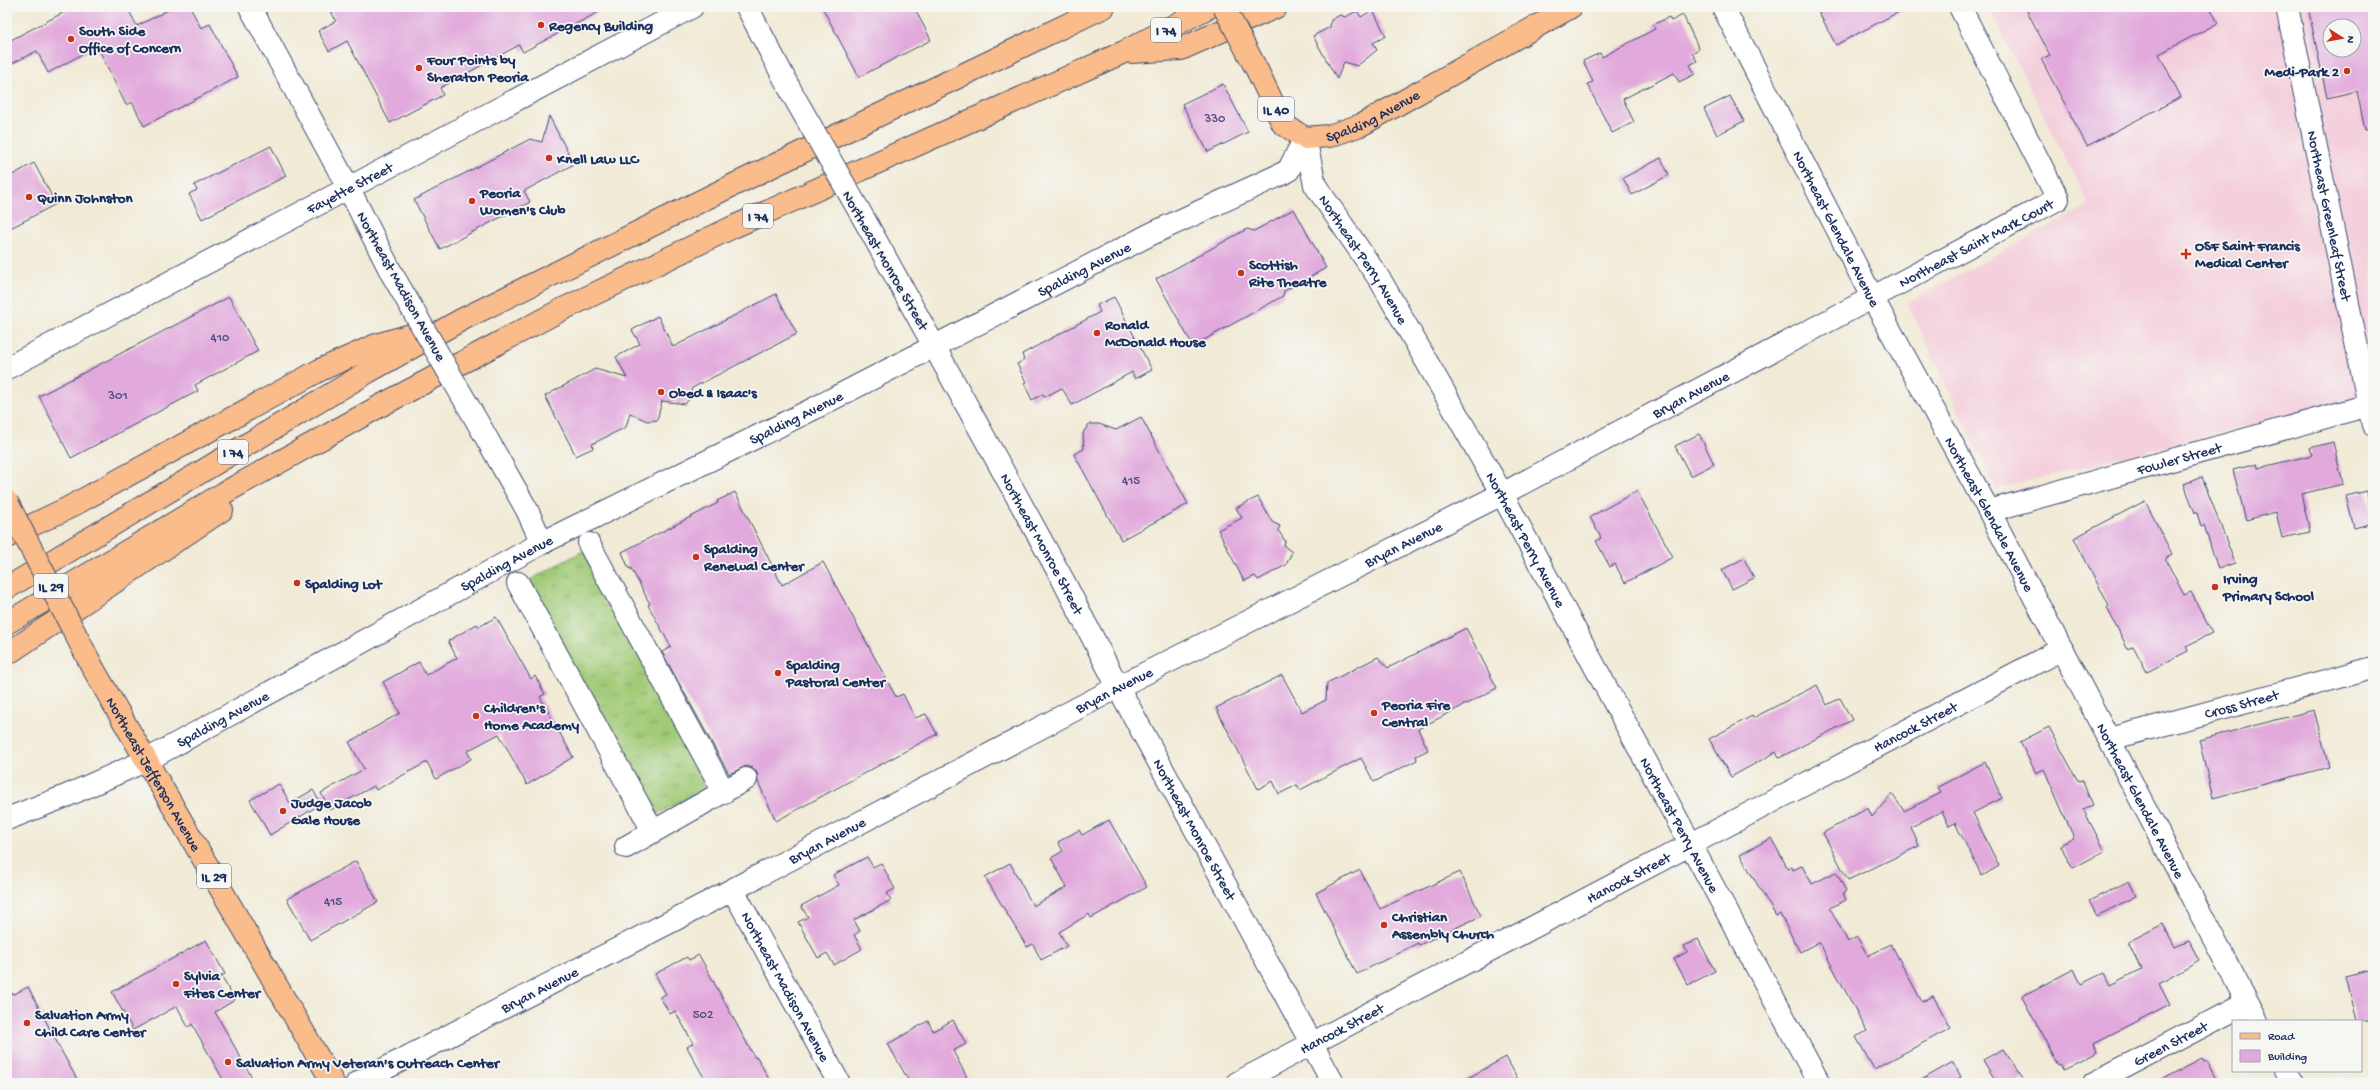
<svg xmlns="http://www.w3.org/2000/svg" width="2380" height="1090" font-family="'Gochi Hand',sans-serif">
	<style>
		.built { fill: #f4cfdc; fill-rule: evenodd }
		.grass { fill: url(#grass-tufts); stroke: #5e7d6a }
		.building { fill: #e1a9dc; fill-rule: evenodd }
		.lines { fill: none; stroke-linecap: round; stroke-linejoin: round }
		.minor-casing { stroke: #3b4b70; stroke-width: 24 }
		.major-casing { stroke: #3b4b70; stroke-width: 24 }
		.highway-casing { stroke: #3b4b70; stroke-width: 24 }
		.minor { stroke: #fff; stroke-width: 22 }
		.major { stroke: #f9bc8a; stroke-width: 22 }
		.highway { stroke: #f9bc8a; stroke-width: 22 }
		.minor-bridge-casing { stroke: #3b4b70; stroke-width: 24; stroke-linecap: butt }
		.major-bridge-casing { stroke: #3b4b70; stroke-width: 24; stroke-linecap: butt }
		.minor-bridge { stroke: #fff; stroke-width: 22 }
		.major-bridge { stroke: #f9bc8a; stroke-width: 22 }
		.poi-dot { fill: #c8321e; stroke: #f6f6f2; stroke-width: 1.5 }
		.labels { text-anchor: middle; stroke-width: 3.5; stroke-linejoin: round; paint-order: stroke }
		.number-label { font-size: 13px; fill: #4c4e7e }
		.shield { fill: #f6f6f2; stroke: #5d6b8a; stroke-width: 1 }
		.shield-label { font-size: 14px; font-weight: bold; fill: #1b2f5e }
		.poi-label { font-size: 15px; font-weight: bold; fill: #1b2f5e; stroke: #f6f6f2; text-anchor: start }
		.street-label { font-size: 15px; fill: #1b2f5e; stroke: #f6f6f2 }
	</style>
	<defs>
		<pattern id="grass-tufts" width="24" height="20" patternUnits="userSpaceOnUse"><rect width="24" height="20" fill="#a1cb77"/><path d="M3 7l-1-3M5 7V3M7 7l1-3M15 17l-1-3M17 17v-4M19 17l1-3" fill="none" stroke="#82a565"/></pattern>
	</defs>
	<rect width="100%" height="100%" fill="#f6f6f2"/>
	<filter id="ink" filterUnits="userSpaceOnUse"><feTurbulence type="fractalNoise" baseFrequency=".025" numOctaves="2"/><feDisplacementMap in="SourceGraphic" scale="8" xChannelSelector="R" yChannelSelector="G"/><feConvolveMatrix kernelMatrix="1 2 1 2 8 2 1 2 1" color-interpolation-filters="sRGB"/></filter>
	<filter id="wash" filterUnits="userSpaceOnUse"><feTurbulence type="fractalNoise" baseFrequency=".012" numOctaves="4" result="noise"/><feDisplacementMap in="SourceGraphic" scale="16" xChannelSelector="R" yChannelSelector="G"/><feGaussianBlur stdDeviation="0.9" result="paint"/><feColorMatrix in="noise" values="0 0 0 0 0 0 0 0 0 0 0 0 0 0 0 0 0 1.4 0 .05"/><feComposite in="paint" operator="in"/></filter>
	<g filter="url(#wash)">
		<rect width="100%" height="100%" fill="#f1ead6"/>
		<path class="built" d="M 1989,7 L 2373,7 L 2373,394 L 1996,489 L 1907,303 L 2089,205 ZM 2330,26 L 2354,26 L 2354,50 L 2330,50 Z"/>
		<path class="grass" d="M 583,551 L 710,786 L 655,815 L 528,581 Z"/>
		<g id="blocks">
			<path class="building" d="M 74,7 L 127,7 L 137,26 L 174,7 L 190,7 L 201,28 L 210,24 L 238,77 L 144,126 L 132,102 L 126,105 L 97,46 L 48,73 L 37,51 L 7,66 L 7,42 Z
				M 329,7 L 608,7 L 523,52 L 519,45 L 440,88 L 443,95 L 390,123 L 347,41 L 329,51 L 318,31 L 336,21 Z
				M 822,7 L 914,7 L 931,40 L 859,77 Z
				M 1816,7 L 1908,7 L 1836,45 Z
				M 2025,7 L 2210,7 L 2218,23 L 2159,54 L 2181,97 L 2087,146 L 2041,59 L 2050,55 Z
				M 2308,7 L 2373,7 L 2373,129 L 2365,130 L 2357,91 L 2327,98 ZM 2330,26 L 2354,26 L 2354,50 L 2330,50 Z
				M 1373,10 L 1386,36 L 1373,43 L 1377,50 L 1357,66 L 1344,62 L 1337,79 L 1313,36 L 1330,27 L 1331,20 L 1340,15 L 1345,17 L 1357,11 L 1361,17 Z
				M 1683,15 L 1699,49 L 1692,53 L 1697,61 L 1690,65 L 1695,74 L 1679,82 L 1674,73 L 1623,99 L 1634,122 L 1612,133 L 1587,84 L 1593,82 L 1583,61 L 1600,53 L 1602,57 L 1655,29 L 1653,25 L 1669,17 L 1671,21 Z
				M 1223,84 L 1248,132 L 1208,152 L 1182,104 Z
				M 1730,96 L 1744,121 L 1717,135 L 1704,109 Z
				M 549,116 L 574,164 L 524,191 L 530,202 L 440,249 L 414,200 L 530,139 L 542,142 Z
				M 271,146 L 286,176 L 202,219 L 189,194 L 197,190 L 194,185 Z
				M 1661,158 L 1669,175 L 1632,195 L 1623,178 Z
				M 34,163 L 56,204 L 7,230 L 7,178 Z
				M 1294,209 L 1326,268 L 1284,291 L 1283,296 L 1193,346 L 1156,279 L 1247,229 L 1254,231 Z
				M 776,294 L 797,334 L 692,388 L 690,398 L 685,404 L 662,401 L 657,420 L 647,421 L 630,413 L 626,427 L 592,444 L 593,448 L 576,456 L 545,396 L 595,369 L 627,378 L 616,357 L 640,344 L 632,330 L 658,316 L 673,347 Z
				M 229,297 L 258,351 L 195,385 L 198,391 L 71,458 L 39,396 Z
				M 1114,297 L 1152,370 L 1135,379 L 1132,372 L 1072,405 L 1062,388 L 1044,397 L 1043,394 L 1032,400 L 1024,383 L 1026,382 L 1017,364 L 1024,360 L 1022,354 L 1100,312 L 1097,305 Z
				M 1141,417 L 1188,504 L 1121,540 L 1074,454 L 1084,449 L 1083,433 L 1089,424 L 1099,424 L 1116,430 Z
				M 1699,434 L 1714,464 L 1691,476 L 1675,446 Z
				M 2333,442 L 2343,484 L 2301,494 L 2310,532 L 2282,538 L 2276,512 L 2246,520 L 2233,470 L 2257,464 L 2258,468 L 2312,455 L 2310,448 Z
				M 2202,477 L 2235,563 L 2218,569 L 2204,525 L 2201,526 L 2197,513 L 2195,513 L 2184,484 Z
				M 1637,491 L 1673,557 L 1625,583 L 1615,564 L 1610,567 L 1596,541 L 1601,538 L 1590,517 Z
				M 2367,491 L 2373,523 L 2354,528 L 2346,496 Z
				M 735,492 L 782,585 L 823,562 L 896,697 L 903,694 L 915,718 L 926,714 L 937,734 L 776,821 L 758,782 L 757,773 L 753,768 L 746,766 L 729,774 L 662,652 L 671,647 L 648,605 L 650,604 L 631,568 L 629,569 L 622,552 L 718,503 L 717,501 Z
				M 1258,497 L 1272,522 L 1280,526 L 1278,530 L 1285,541 L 1284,546 L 1292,552 L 1286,565 L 1258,580 L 1255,576 L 1244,581 L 1218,530 L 1242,518 L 1236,508 Z
				M 2145,501 L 2172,554 L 2165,558 L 2184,595 L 2191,592 L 2212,633 L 2186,646 L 2188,651 L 2147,672 L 2133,646 L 2128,649 L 2107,608 L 2109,606 L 2074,538 Z
				M 1744,558 L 1754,578 L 1732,589 L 1722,570 Z
				M 496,617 L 531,679 L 535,676 L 545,694 L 540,697 L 573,757 L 527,785 L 499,734 L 467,751 L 471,759 L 436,779 L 427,762 L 376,790 L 374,786 L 330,810 L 321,793 L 364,769 L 349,742 L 400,713 L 383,682 L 419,662 L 426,675 L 457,658 L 448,641 L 477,624 L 479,627 Z
				M 1466,628 L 1497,688 L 1418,729 L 1428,750 L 1416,756 L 1417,760 L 1374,782 L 1361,758 L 1300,790 L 1297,785 L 1279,794 L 1273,781 L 1258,789 L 1216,708 L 1282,675 L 1302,712 L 1326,700 L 1327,683 L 1378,657 L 1388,668 Z
				M 1817,685 L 1827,705 L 1840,698 L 1852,720 L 1779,758 L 1776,752 L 1731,777 L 1709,739 L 1752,716 L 1753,718 Z
				M 2314,710 L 2329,767 L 2213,798 L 2199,740 Z
				M 2049,727 L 2078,781 L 2082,780 L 2093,805 L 2083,809 L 2105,851 L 2073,868 L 2060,845 L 2074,838 L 2044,769 L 2036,773 L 2020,742 Z
				M 1985,762 L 2002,798 L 1973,813 L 1999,866 L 1982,876 L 1955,823 L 1949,826 L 1942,811 L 1911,827 L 1919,846 L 1848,880 L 1823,833 L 1868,808 L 1872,817 L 1892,794 L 1904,811 L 1941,793 L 1938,787 Z
				M 279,784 L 290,803 L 313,790 L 321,804 L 270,835 L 250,800 Z
				M 1109,820 L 1147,887 L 1091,918 L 1089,914 L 1059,932 L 1067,946 L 1041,960 L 1033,944 L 1027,947 L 985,877 L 1010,863 L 1033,906 L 1067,887 L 1051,858 L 1063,851 L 1058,842 L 1079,830 L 1082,835 Z
				M 1771,838 L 1788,869 L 1791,867 L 1793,870 L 1802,866 L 1812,884 L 1836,872 L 1846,891 L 1843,893 L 1846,900 L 1830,908 L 1848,942 L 1857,937 L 1868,956 L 1891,944 L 1922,1002 L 1933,996 L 1951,1028 L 1874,1069 L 1856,1037 L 1867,1031 L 1819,942 L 1800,952 L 1780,914 L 1776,916 L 1740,855 Z
				M 867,857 L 873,867 L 881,863 L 895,889 L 887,893 L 891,900 L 854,920 L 860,931 L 854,935 L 862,949 L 834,965 L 827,953 L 818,958 L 798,922 L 808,917 L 801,906 L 839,885 L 833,875 Z
				M 356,861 L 378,902 L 310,940 L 287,899 Z
				M 1360,870 L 1380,909 L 1460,872 L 1481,916 L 1419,945 L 1418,943 L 1357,974 L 1316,893 Z
				M 2129,881 L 2136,896 L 2097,916 L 2089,901 Z
				M 2163,924 L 2175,947 L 2189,941 L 2199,960 L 2159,983 L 2170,1004 L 2094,1043 L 2097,1051 L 2063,1069 L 2060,1064 L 2058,1065 L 2022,997 L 2024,995 L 2074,969 L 2081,984 L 2104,973 L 2110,985 L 2141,969 L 2128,942 Z
				M 1698,939 L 1715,971 L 1688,985 L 1674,959 L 1687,952 L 1684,946 Z
				M 206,940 L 225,974 L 221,976 L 235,1000 L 215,1012 L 255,1083 L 225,1083 L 192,1024 L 188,1027 L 177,1006 L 133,1030 L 112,992 Z
				M 699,955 L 755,1058 L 757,1057 L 771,1083 L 707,1083 L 687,1047 L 693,1043 L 675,1011 L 670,1014 L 660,997 L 666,994 L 655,974 L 687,957 L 689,960 Z
				M 2373,969 L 2373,1021 L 2356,1021 L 2345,976 Z
				M 28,987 L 62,1052 L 79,1083 L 7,1083 L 7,992 L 14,994 Z
				M 953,1020 L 966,1044 L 953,1051 L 970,1083 L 910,1083 L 888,1044 L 928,1021 L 933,1031 Z
				M 2003,1049 L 2023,1078 L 2013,1083 L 1997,1083 L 1983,1060 Z
				M 1506,1057 L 1520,1083 L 1459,1083 Z
				M 2202,1058 L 2204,1061 L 2207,1060 L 2219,1083 L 2154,1083 Z
				M 1953,1062 L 1961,1077 L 1950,1083 L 1916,1083 Z"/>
		</g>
	</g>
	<g filter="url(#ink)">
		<use href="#blocks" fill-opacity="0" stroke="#3b4b70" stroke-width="1"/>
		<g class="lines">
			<defs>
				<g id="minor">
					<path d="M 250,7 L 348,187 L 392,274"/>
					<path d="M 747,7 L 793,95"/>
					<path id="s1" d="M 1723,7 L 1872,297 L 1989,511 L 2257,1021"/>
					<path id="s2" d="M 2287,7 L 2373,425"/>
					<path id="s3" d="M 1305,138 L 1315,185 L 1382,283 L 1502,494 L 1819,1083"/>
					<path id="s4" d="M 869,228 L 1064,582 L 1118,687 L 1333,1083"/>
					<path id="s5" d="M 7,368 L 692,7"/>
					<path d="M 482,430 L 527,510 L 542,543"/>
					<path id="s6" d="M 1989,511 L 2369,405"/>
					<path d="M 589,544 L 724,792"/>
					<path d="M 518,583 L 653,831"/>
					<path id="s7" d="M 2110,739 L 2373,668"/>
					<path id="s8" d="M 7,819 L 66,796 L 147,760 L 542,543 L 813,409 L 1151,234 L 1288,171 L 1305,138"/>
					<path d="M 626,847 L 746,779"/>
					<path id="s9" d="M 733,890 L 839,1083"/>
					<path d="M 2285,1071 L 2292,1083"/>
					<path id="s10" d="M 357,1083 L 707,903 L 1118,687 L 1502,494 L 2058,199 L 1960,7"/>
					<path id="s11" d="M 1237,1083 L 2062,649"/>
					<path id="s12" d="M 2094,1083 L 2247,1003"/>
				</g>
				<g id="major">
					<path id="s13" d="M 1258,72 L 1283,124 L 1305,138 L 1329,136 L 1361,125 L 1571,7"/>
					<path id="s14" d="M 94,670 L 333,1083"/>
				</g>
				<path id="highway" d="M 1131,52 L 1181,49 L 1276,7
					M 7,537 L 66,509 L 320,370 L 376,345 L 421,332
					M 7,588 L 368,372 L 461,320 L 723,190 L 1104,7
					M 7,623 L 224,493 L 380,406 L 561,310 L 731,228 L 1124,52 L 1209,7
					M 7,654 L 222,510"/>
			</defs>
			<use href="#minor" class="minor-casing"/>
			<use href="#major" class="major-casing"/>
			<use href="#highway" class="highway-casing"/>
			<use href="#minor" class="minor"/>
			<use href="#major" class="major"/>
			<use href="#highway" class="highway"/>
			<defs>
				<path id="minor-bridge" d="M 793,95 L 869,228
					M 392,274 L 482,430"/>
				<path id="major-bridge" d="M 1224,7 L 1258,72
					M 7,502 L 94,670"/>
			</defs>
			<use href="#minor-bridge" class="minor-bridge-casing"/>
			<use href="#major-bridge" class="major-bridge-casing"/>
			<use href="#minor-bridge" class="minor-bridge"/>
			<use href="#major-bridge" class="major-bridge"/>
		</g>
	</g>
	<g class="poi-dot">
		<circle cx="541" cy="25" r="4"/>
		<circle cx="71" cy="39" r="4"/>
		<circle cx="419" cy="68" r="4"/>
		<circle cx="2347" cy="71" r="4"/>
		<circle cx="549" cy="158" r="4"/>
		<circle cx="29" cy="197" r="4"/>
		<circle cx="472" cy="201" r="4"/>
		<path d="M2184 248h4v4h4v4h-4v4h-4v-4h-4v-4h4z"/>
		<circle cx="1241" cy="273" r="4"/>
		<circle cx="1097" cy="333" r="4"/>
		<circle cx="661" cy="392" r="4"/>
		<circle cx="696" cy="557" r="4"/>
		<circle cx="297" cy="583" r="4"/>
		<circle cx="2215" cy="587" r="4"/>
		<circle cx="778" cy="673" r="4"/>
		<circle cx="1374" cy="713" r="4"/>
		<circle cx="476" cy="716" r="4"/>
		<circle cx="283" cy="811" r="4"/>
		<circle cx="1384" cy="925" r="4"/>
		<circle cx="176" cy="984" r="4"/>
		<circle cx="27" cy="1023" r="4"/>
		<circle cx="228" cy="1062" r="4"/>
	</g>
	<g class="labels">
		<g class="number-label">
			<text x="1215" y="122">330</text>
			<text x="220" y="341">410</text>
			<text x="118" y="399">301</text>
			<text x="1131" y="484">415</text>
			<text x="333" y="905">415</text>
			<text x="703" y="1018">502</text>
		</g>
		<g class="shield">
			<rect x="1151" y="18" width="30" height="24" rx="3"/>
			<rect x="1258" y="97" width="36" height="24" rx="3"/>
			<rect x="743" y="204" width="30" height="24" rx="3"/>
			<rect x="218" y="440" width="30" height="24" rx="3"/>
			<rect x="34" y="574" width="34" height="24" rx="3"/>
			<rect x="197" y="864" width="34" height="24" rx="3"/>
		</g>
		<g class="shield-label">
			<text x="1166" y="35">I 74</text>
			<text x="1276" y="114">IL 40</text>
			<text x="758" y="221">I 74</text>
			<text x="233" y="457">I 74</text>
			<text x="51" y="591">IL 29</text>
			<text x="214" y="881">IL 29</text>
		</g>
		<g class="poi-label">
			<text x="549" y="30">Regency Building</text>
			<text x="79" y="35">South Side<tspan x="79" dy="17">Office of Concern</tspan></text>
			<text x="427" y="64">Four Points by<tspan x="427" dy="17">Sheraton Peoria</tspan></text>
			<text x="2339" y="76" text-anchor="end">Medi-Park 2</text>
			<text x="557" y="163">Knell Law LLC</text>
			<text x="480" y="197">Peoria<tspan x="480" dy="17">Women's Club</tspan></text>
			<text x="37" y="202">Quinn Johnston</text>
			<text x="2195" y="250">OSF Saint Francis<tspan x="2195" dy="17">Medical Center</tspan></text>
			<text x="1249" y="269">Scottish<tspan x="1249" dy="17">Rite Theatre</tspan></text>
			<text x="1105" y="329">Ronald<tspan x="1105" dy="17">McDonald House</tspan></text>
			<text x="669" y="397">Obed &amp; Isaac's</text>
			<text x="704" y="553">Spalding<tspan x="704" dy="17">Renewal Center</tspan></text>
			<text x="2223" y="583">Irving<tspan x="2223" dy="17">Primary School</tspan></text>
			<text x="305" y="588">Spalding Lot</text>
			<text x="786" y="669">Spalding<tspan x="786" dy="17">Pastoral Center</tspan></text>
			<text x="1382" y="709">Peoria Fire<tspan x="1382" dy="17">Central</tspan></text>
			<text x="484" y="712">Children's<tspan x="484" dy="17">Home Academy</tspan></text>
			<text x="291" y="807">Judge Jacob<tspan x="291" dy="17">Gale House</tspan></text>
			<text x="1392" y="921">Christian<tspan x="1392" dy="17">Assembly Church</tspan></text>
			<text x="184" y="980">Sylvia<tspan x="184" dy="17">Fites Center</tspan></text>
			<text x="35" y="1019">Salvation Army<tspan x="35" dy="17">Child Care Center</tspan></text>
			<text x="236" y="1067">Salvation Army Veteran's Outreach Center</text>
		</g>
		<g class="street-label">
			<text dy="5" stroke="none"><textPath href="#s13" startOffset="156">Spalding Avenue</textPath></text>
			<text dy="5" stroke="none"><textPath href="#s5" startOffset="387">Fayette Street</textPath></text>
			<text dy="5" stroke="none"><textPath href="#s2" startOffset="213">Northeast Greenleaf Street</textPath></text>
			<text dy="5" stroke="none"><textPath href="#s1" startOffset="249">Northeast Glendale Avenue</textPath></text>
			<text dy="5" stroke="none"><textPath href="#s10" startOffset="1824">Northeast Saint Mark Court</textPath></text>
			<text transform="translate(886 260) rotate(60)" y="5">Northeast Monroe Street</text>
			<text dy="5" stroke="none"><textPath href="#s3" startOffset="137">Northeast Perry Avenue</textPath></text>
			<text dy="5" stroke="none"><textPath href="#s8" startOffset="1210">Spalding Avenue</textPath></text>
			<text transform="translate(402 286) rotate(61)" y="5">Northeast Madison Avenue</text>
			<text dy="5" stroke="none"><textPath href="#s10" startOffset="1501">Bryan Avenue</textPath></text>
			<text dy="5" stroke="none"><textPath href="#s8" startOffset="886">Spalding Avenue</textPath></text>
			<text dy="5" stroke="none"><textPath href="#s6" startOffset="197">Fowler Street</textPath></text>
			<text dy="5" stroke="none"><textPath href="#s1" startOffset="573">Northeast Glendale Avenue</textPath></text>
			<text dy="5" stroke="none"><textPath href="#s3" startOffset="461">Northeast Perry Avenue</textPath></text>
			<text dy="5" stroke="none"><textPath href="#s4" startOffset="360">Northeast Monroe Street</textPath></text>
			<text dy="5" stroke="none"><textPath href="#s10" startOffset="1177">Bryan Avenue</textPath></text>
			<text dy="5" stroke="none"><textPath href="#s8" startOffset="562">Spalding Avenue</textPath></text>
			<text dy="5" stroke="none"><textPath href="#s10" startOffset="853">Bryan Avenue</textPath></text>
			<text dy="5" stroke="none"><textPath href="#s7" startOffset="136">Cross Street</textPath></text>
			<text dy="5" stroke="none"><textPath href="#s8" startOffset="238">Spalding Avenue</textPath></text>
			<text dy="5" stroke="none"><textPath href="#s11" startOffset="766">Hancock Street</textPath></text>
			<text dy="5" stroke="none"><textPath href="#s14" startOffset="120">Northeast Jefferson Avenue</textPath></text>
			<text dy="5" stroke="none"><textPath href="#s1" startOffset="897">Northeast Glendale Avenue</textPath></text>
			<text dy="5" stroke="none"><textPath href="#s3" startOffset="785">Northeast Perry Avenue</textPath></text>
			<text dy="5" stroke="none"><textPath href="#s4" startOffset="684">Northeast Monroe Street</textPath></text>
			<text dy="5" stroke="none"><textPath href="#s10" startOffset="529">Bryan Avenue</textPath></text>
			<text dy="5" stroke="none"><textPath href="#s11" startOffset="442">Hancock Street</textPath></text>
			<text dy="5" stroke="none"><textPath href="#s9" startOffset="110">Northeast Madison Avenue</textPath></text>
			<text dy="5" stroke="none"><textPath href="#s10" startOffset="205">Bryan Avenue</textPath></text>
			<text dy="5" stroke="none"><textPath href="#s11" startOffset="118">Hancock Street</textPath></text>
			<text dy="5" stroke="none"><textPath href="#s12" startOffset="86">Green Street</textPath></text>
		</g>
	</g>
	<rect width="2380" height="1090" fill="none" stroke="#f6f6f2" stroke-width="24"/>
	<rect x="2232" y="1020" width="130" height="52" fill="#f6f6f2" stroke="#9ea6b7"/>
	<rect x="2240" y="1033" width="20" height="6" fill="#f9bc8a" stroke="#9ea6b7"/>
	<text x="2268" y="1040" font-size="12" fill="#1b2f5e">Road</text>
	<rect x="2240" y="1050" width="20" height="12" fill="#e1a9dc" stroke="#9ea6b7"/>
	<text x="2268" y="1060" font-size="12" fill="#1b2f5e">Building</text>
	<g transform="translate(2342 38) rotate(101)"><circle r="19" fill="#f6f6f2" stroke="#9ea6b7"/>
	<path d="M0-3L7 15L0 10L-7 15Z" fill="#c8321e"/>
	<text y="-6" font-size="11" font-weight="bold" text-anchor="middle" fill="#1b2f5e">N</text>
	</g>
</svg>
